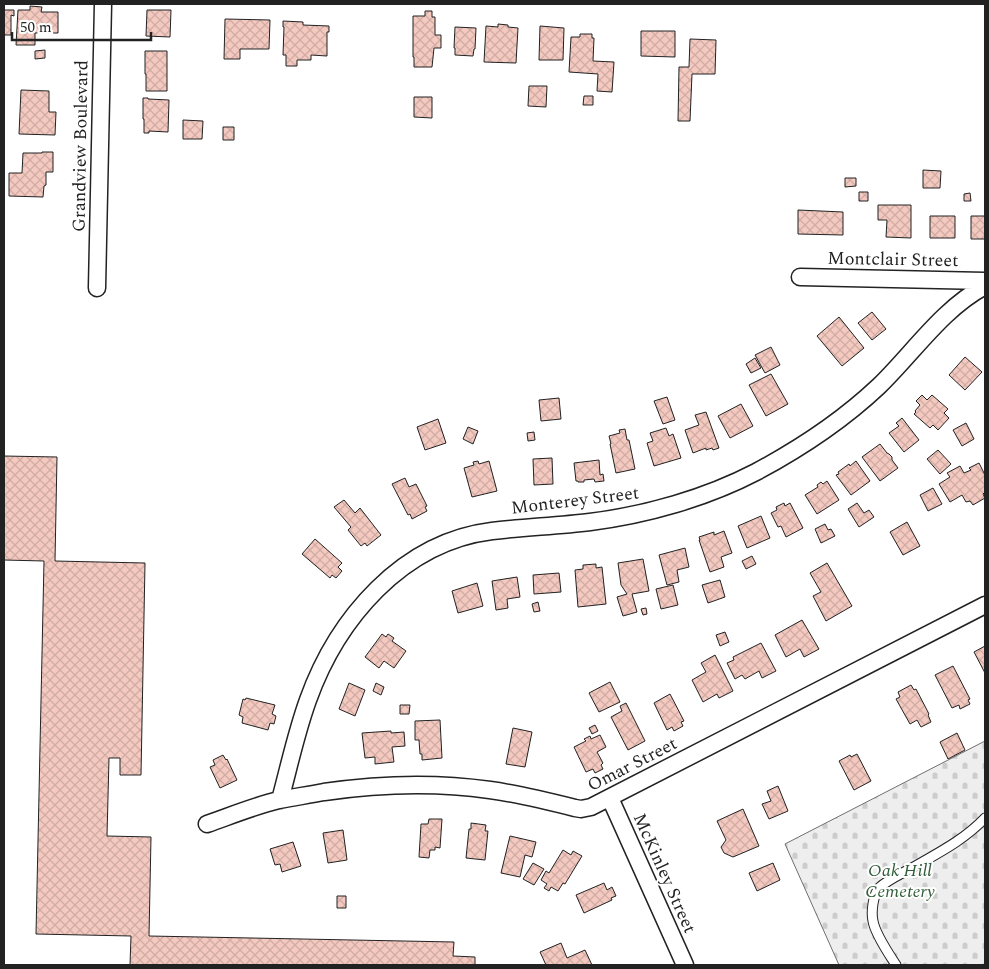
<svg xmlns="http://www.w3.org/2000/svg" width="989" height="969" font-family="Spectral,serif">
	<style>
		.cemetery { fill: url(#cemetery-stones); stroke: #6f6f6f }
		.building { fill: url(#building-cross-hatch); stroke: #222 }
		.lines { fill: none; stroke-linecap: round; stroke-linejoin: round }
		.lane-casing { stroke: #222; stroke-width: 11 }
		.street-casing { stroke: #222; stroke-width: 19 }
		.lane { stroke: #fff; stroke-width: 9 }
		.street { stroke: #fff; stroke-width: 16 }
		.labels { text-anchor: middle; stroke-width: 4; stroke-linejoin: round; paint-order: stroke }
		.street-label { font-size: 18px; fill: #222; stroke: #fff }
		.park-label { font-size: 18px; font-style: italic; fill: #2f5e38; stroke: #fff }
	</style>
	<defs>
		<pattern id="cemetery-stones" width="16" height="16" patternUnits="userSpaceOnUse" patternTransform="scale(1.25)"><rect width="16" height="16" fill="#eee"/><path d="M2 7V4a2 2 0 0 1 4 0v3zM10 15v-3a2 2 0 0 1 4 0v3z" fill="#ccc"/></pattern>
		<pattern id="building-cross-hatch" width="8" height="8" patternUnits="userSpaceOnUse" patternTransform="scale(1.25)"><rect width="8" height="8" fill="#f3c9c0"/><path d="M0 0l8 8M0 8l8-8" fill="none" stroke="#d0aca5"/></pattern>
	</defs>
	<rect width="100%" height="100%" fill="#fff"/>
	<path class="cemetery" d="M 985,741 L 985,965 L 839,965 L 785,844 Z"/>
	<path class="building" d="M 30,6 L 42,7 L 41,12 L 58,12 L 58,33 L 35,33 L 35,45 L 16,45 L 18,10 L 30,10 Z
		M 4,10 L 14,10 L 14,16 L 11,15 L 11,35 L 4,35 Z
		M 147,10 L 171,10 L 170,37 L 146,36 Z
		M 425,11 L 432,11 L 432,17 L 435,17 L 435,35 L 441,35 L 441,48 L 434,48 L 432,67 L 414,67 L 414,57 L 413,57 L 413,16 L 425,16 Z
		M 225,19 L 270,20 L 269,49 L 240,49 L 240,59 L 224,59 Z
		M 283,21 L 303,22 L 303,25 L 329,26 L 329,32 L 327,32 L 327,56 L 311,55 L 311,60 L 297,60 L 297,66 L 286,66 L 286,55 L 283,55 L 284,27 L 283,27 Z
		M 498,24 L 508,25 L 508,27 L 518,28 L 516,63 L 484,62 L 486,26 L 498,27 Z
		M 540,26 L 564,28 L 563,60 L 539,60 Z
		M 455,27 L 476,28 L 475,49 L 474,49 L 473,56 L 455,55 L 455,48 L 454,48 Z
		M 641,31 L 675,31 L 675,57 L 641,56 Z
		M 580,34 L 592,34 L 592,38 L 594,38 L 593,61 L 614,62 L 612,92 L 597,91 L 598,74 L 569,72 L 571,37 L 580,37 Z
		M 690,39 L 716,40 L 715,74 L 692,74 L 690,121 L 678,121 L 679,67 L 689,67 Z
		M 45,50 L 45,58 L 35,59 L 35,51 Z
		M 145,51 L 167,51 L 167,91 L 146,91 L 146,74 L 145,74 Z
		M 529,86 L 547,86 L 546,107 L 528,106 Z
		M 21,90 L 49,91 L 49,112 L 56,112 L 55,135 L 19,134 Z
		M 584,96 L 593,96 L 593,105 L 583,105 Z
		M 414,97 L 432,97 L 432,118 L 414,117 Z
		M 143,98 L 148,98 L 148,99 L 169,100 L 168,132 L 149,131 L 149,133 L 144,133 L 144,119 L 143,119 Z
		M 183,120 L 203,121 L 202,139 L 183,139 Z
		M 223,127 L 234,127 L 234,140 L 223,140 Z
		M 42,152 L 53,152 L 53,172 L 46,172 L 46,185 L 44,186 L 43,197 L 9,196 L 9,173 L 22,173 L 23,153 L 42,153 Z
		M 923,170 L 941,171 L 940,188 L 923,188 Z
		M 845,178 L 856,178 L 856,186 L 845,187 Z
		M 859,192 L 868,192 L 868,201 L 859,201 Z
		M 970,193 L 971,201 L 964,201 L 964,194 Z
		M 878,205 L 911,205 L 911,238 L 886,237 L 887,220 L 878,220 Z
		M 798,210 L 843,212 L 843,235 L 798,234 Z
		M 930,216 L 955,216 L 955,238 L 930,238 Z
		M 971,216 L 985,216 L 985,239 L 971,239 Z
		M 872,312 L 886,329 L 872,340 L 858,323 Z
		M 839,317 L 864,348 L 842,366 L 817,336 Z
		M 771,347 L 780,365 L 765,373 L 755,355 Z
		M 965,357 L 982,372 L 965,390 L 949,375 Z
		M 755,358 L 761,368 L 751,373 L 746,364 Z
		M 771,374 L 788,404 L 766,416 L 749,385 Z
		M 922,395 L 927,400 L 932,395 L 948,409 L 944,413 L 949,418 L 938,430 L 933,425 L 930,428 L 914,414 L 916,412 L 915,411 L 920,405 L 916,401 Z
		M 667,397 L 675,420 L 663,424 L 654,401 Z
		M 559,398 L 561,419 L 541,421 L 539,400 Z
		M 741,404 L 753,426 L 730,438 L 718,416 Z
		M 706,412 L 719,448 L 713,450 L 712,448 L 706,450 L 706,448 L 693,453 L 685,430 L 699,425 L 695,415 Z
		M 902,418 L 919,440 L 904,452 L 889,433 L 899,426 L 896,423 Z
		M 438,419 L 446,443 L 425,450 L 417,427 Z
		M 966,423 L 974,439 L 962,446 L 953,430 Z
		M 468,427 L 478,431 L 473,444 L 463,439 Z
		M 666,428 L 669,436 L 673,434 L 681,458 L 654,466 L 647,443 L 653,441 L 650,433 Z
		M 625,429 L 627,440 L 629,440 L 635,469 L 616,473 L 610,444 L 611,444 L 609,436 L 620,433 L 619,430 Z
		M 534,432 L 535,440 L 528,441 L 527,433 Z
		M 880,444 L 887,453 L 889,454 L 892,457 L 892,460 L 898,468 L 880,481 L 862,457 Z
		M 938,450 L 951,464 L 940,474 L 927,459 Z
		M 4,456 L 57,457 L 55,561 L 145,563 L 141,775 L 120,775 L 120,758 L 109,758 L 107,836 L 151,837 L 149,936 L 454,942 L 453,956 L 475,957 L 475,965 L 119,965 L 130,965 L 131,936 L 36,934 L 44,561 L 4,560 Z
		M 552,458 L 553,484 L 534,485 L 533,459 Z
		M 599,460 L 600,475 L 603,474 L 604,481 L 595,482 L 594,479 L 584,480 L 584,482 L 578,482 L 578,481 L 576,481 L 574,463 Z
		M 478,461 L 479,464 L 489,461 L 497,491 L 472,497 L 464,468 L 474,465 L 473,462 Z
		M 856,461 L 870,481 L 851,495 L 836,475 L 839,474 L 838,472 L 849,464 L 850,466 Z
		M 979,463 L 985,475 L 985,492 L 983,494 L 985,498 L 973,505 L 970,501 L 966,502 L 962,495 L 950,502 L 939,484 L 950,477 L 947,473 L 960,466 L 964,473 L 971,470 L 969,468 Z
		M 405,478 L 409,487 L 416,484 L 427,506 L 425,507 L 427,511 L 412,519 L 410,514 L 408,515 L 392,484 Z
		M 827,481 L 839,500 L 817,514 L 805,495 L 818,487 L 817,485 L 821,482 L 823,484 Z
		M 933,488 L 942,504 L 928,511 L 920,495 Z
		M 344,500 L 355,513 L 360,508 L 381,535 L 367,546 L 365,543 L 361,546 L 348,530 L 351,527 L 334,507 Z
		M 784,503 L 785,506 L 790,503 L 803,528 L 786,537 L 781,526 L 778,527 L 771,513 L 777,510 L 776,507 Z
		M 857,503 L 864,513 L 869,510 L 874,517 L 859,527 L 848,509 Z
		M 761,516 L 770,538 L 747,548 L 738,526 Z
		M 907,522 L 920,546 L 903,555 L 890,532 Z
		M 825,524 L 828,530 L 831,529 L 835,536 L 821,543 L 815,529 Z
		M 724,531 L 732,553 L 721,557 L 724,567 L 710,572 L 699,540 L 700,540 L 699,537 L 714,532 L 714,535 Z
		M 315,539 L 342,563 L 338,567 L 342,571 L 336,578 L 332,575 L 330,578 L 302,554 Z
		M 685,548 L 689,567 L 677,570 L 679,582 L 667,585 L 659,555 Z
		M 752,556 L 756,564 L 746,569 L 742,561 Z
		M 643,559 L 649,591 L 632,594 L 637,612 L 623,616 L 617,597 L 627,594 L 621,585 L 618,563 Z
		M 827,563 L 852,606 L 826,621 L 813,596 L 821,592 L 810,573 Z
		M 596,564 L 596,568 L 602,567 L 606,604 L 578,607 L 575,570 L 583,569 L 583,565 Z
		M 559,573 L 561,592 L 534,594 L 533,575 Z
		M 517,577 L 520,597 L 507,599 L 508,608 L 496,610 L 492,581 Z
		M 720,580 L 725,597 L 708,603 L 702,585 Z
		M 477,583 L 483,606 L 458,613 L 452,591 Z
		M 673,585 L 678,605 L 661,609 L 656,589 Z
		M 538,602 L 540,611 L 534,612 L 532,604 Z
		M 646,608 L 647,614 L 643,615 L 641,609 Z
		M 802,620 L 819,649 L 804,657 L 800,649 L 786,657 L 775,635 Z
		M 725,632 L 729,642 L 720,646 L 716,635 Z
		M 382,634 L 386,637 L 388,634 L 394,638 L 392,641 L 406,651 L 394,668 L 384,661 L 379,668 L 365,657 Z
		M 761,643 L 776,671 L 762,678 L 759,671 L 745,679 L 742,675 L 735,679 L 727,663 L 734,660 L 733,657 Z
		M 985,646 L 985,673 L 974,652 Z
		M 715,655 L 733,691 L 719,698 L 717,694 L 703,702 L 692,680 L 706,672 L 701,663 Z
		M 953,666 L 970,699 L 968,700 L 970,704 L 960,709 L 959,705 L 952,708 L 935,675 Z
		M 610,682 L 620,702 L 599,712 L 589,693 Z
		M 349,683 L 365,690 L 355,716 L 339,709 Z
		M 376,683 L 384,687 L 381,695 L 373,691 Z
		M 911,685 L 914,690 L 916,689 L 929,714 L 928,715 L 931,722 L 921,727 L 917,720 L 910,724 L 896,699 L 900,697 L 898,692 Z
		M 670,694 L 684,721 L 681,722 L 683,726 L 674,731 L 672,727 L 667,730 L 654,703 Z
		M 246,698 L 275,705 L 272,714 L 276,716 L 274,724 L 270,723 L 268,730 L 242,723 L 243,717 L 239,715 L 243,699 L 245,700 Z
		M 626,703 L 645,741 L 628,750 L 611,717 L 622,711 L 620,706 Z
		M 400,705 L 410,705 L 409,714 L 400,714 Z
		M 440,720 L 442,758 L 422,760 L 422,754 L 420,754 L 419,740 L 415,740 L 415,721 Z
		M 595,725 L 598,731 L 592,734 L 589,728 Z
		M 513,728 L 532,732 L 525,767 L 506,764 Z
		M 391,731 L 391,733 L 404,732 L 405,746 L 392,747 L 394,762 L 375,764 L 375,757 L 365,758 L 362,733 Z
		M 957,733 L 965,750 L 948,759 L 940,742 Z
		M 600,735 L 606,747 L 597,752 L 603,763 L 601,765 L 603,769 L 595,773 L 593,769 L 586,772 L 574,747 L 586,741 L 584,739 L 590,736 L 591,739 Z
		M 857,754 L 871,781 L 854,790 L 839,761 L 850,755 L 851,757 Z
		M 223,755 L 226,760 L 227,759 L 237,780 L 220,788 L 210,767 L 215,765 L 213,760 Z
		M 778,786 L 788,811 L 769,819 L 762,804 L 771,801 L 767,791 Z
		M 743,809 L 759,846 L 733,857 L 724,853 L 721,847 L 726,840 L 717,821 Z
		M 429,819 L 442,819 L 440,848 L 435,847 L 435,850 L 430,850 L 429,858 L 419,857 L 421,824 L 428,824 Z
		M 471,823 L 486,825 L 485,831 L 488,831 L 485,860 L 466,858 L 469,829 L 471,829 Z
		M 343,830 L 347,860 L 328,863 L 323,833 Z
		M 510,836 L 536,842 L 532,857 L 525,855 L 520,877 L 501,873 Z
		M 293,842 L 301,866 L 282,872 L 280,864 L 275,865 L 270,849 Z
		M 563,850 L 571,855 L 573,851 L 582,856 L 565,884 L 563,883 L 558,891 L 551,887 L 549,891 L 544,888 L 547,884 L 541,880 L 546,871 L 549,873 Z
		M 533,863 L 544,869 L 534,885 L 523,879 Z
		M 773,863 L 780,880 L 757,891 L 749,873 Z
		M 604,883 L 607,890 L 612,887 L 616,896 L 611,898 L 612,900 L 584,913 L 576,895 Z
		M 337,896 L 346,896 L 346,908 L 337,908 Z
		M 561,943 L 567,958 L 585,950 L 592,965 L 546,965 L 540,952 Z"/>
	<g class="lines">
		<defs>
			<path id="lane" d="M 896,965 C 889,954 875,934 873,921 C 871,912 873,895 879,888 C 885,882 904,872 912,868 C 938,853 964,840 985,818"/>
			<path id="street" d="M 800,277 L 985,281
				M 97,288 L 103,4
				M 610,798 L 685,965
				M 280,800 C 289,767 296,733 308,700 C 337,619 402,542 492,531 C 525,527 558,526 590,522 C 646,515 706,498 756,472 C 801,448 843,420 879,386 C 914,352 942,309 985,286
				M 207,824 C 230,816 254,806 279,800 C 294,797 309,795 324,792 C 379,784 434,782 490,790 C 519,794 547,801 575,808 L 581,809 L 591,807 L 985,605"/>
		</defs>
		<use href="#lane" class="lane-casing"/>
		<use href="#street" class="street-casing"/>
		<use href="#lane" class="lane"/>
		<use href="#street" class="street"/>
	</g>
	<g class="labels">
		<g class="street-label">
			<text transform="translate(80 146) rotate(-89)" y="6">Grandview Boulevard</text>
			<text transform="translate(893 259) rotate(1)" y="6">Montclair Street</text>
			<text transform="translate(575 500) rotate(-7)" y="6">Monterey Street</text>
			<text transform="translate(632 764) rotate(-27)" y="6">Omar Street</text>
			<text transform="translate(665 873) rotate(66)" y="6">McKinley Street</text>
		</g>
		<g class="park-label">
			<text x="900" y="876">Oak Hill<tspan x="900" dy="21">Cemetery</tspan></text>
		</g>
	</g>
	<rect width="989" height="969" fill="none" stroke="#222222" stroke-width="10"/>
	<path d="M12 32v8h139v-8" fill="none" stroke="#222222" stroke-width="2.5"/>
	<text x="20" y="32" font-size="15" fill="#222222" stroke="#ffffff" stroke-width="4" paint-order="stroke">50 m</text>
</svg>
